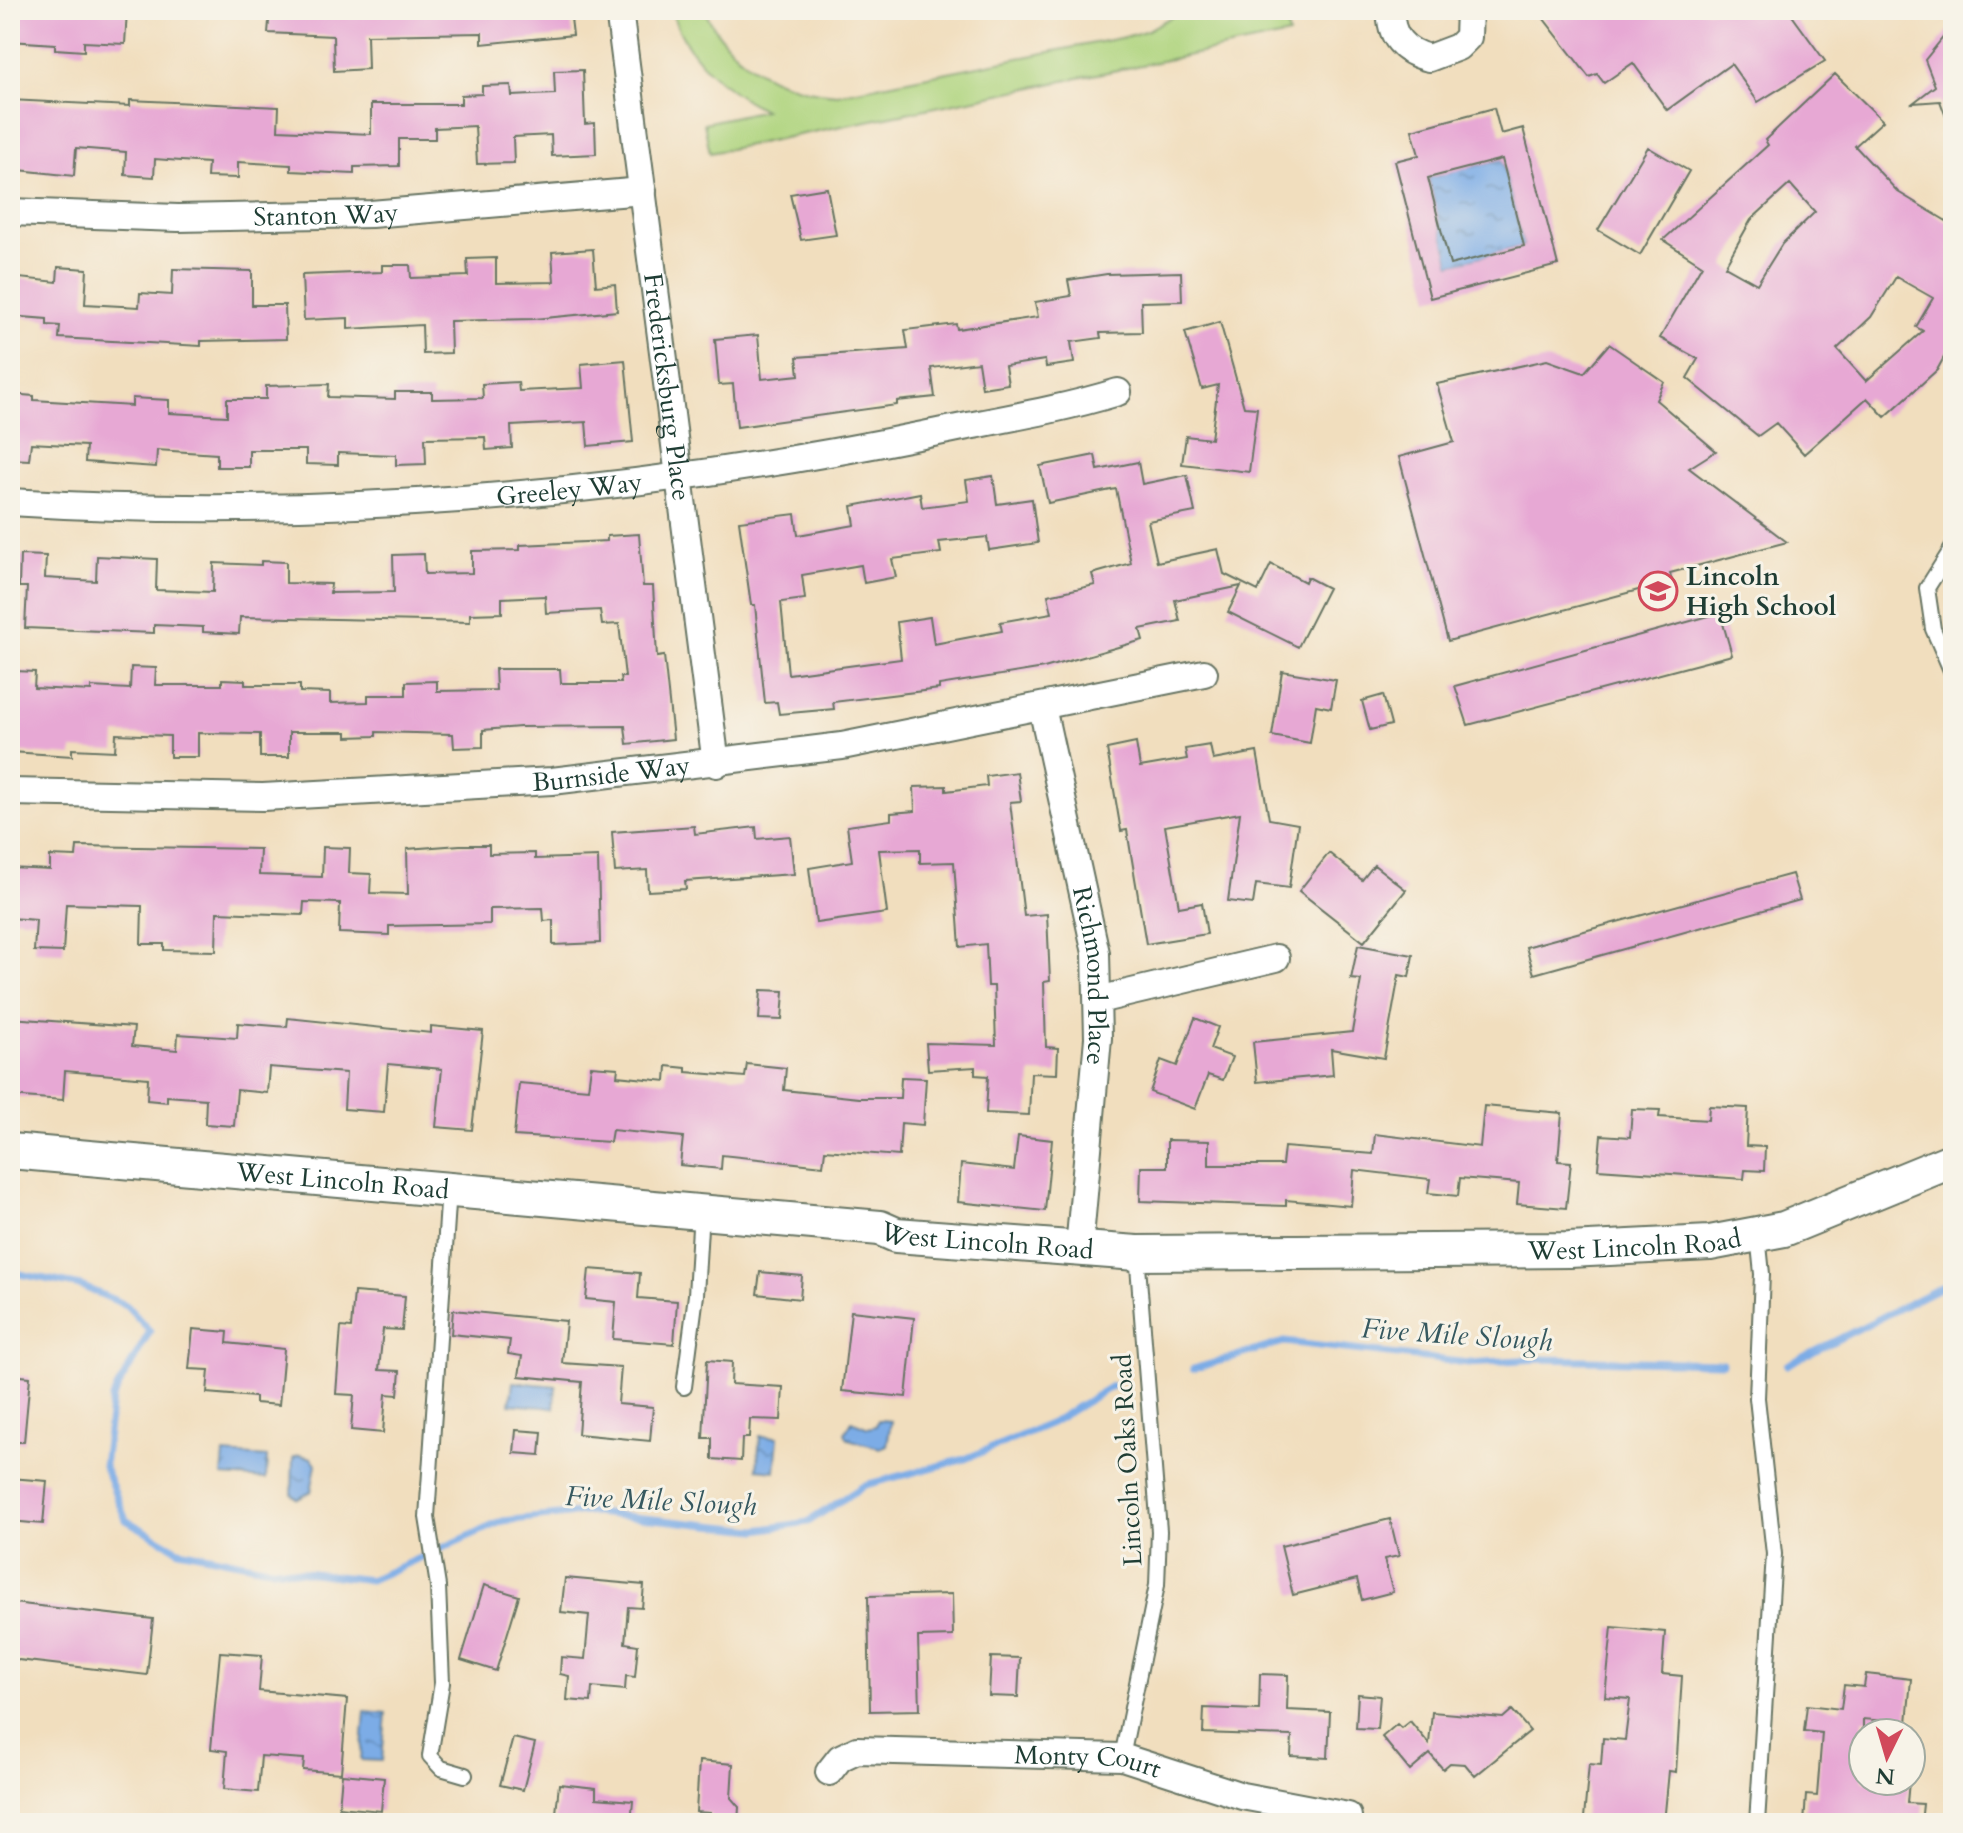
<svg xmlns="http://www.w3.org/2000/svg" width="1963" height="1833" font-family="Cardo,serif">
	<style>
		.green { fill: #afd47e; stroke: #678859; stroke-width: 2 }
		.water { fill: url(#water-ripples); stroke: #4d748d; stroke-width: 2 }
		.lines { fill: none; stroke-linecap: round; stroke-linejoin: round }
		.stream { stroke: #7bace6; stroke-width: 7 }
		.building { fill: #e7a8d4; fill-rule: evenodd }
		.service-casing { stroke: #687564; stroke-width: 18 }
		.minor-casing { stroke: #687564; stroke-width: 30 }
		.tertiary-casing { stroke: #687564; stroke-width: 38 }
		.service { stroke: #fff; stroke-width: 14 }
		.minor { stroke: #fff; stroke-width: 26 }
		.tertiary { stroke: #fff; stroke-width: 34 }
		.labels { text-anchor: middle; stroke-width: 6; stroke-linejoin: round; paint-order: stroke }
		.street-label { font-size: 26px; fill: #1f3d34; stroke: #f7f3e8 }
		.poi-label { font-size: 26px; font-weight: bold; fill: #1f3d34; stroke: #f7f3e8; text-anchor: start }
		.water-label { font-size: 28px; font-style: italic; fill: #365960; stroke: #f7f3e8 }
	</style>
	<defs>
		<pattern id="water-ripples" width="26" height="14" patternUnits="userSpaceOnUse" patternTransform="scale(2)"><rect width="26" height="14" fill="#7bace6"/><path d="M2 4q2-2 4 0t4 0M15 11q2-2 4 0t4 0" fill="none" stroke="#648dbb"/></pattern>
	</defs>
	<rect width="100%" height="100%" fill="#f7f3e8"/>
	<filter id="ink" filterUnits="userSpaceOnUse"><feTurbulence type="fractalNoise" baseFrequency=".0125" numOctaves="2"/><feDisplacementMap in="SourceGraphic" scale="16" xChannelSelector="R" yChannelSelector="G"/><feConvolveMatrix kernelMatrix="1 2 1 2 8 2 1 2 1" color-interpolation-filters="sRGB"/></filter>
	<filter id="wash" filterUnits="userSpaceOnUse"><feTurbulence type="fractalNoise" baseFrequency=".006" numOctaves="4" result="noise"/><feDisplacementMap in="SourceGraphic" scale="32" xChannelSelector="R" yChannelSelector="G"/><feGaussianBlur stdDeviation="1.8" result="paint"/><feColorMatrix in="noise" values="0 0 0 0 0 0 0 0 0 0 0 0 0 0 0 0 0 1.4 0 .05"/><feComposite in="paint" operator="in"/></filter>
	<g filter="url(#wash)">
		<rect width="100%" height="100%" fill="#f1debe"/>
		<path class="green" d="M 671,10 L 704,10 C 731,64 777,90 837,94 L 1125,37 L 1148,30 L 1183,10 L 1228,10 L 1223,17 L 1257,10 L 1283,10 L 1289,35 L 710,153 L 704,123 L 764,110 C 723,89 685,56 671,10 Z"/>
		<path class="water" d="M 1502,159 L 1524,246 L 1450,265 L 1428,178 Z
			M 513,1382 L 556,1386 L 554,1408 L 510,1404 Z
			M 878,1420 L 891,1421 L 887,1445 L 880,1448 L 848,1439 L 845,1433 L 852,1421 L 868,1428 L 876,1426 Z
			M 760,1436 L 778,1437 L 775,1471 L 757,1469 Z
			M 224,1454 L 267,1457 L 266,1479 L 222,1476 Z
			M 299,1455 L 312,1458 L 316,1464 L 311,1492 L 298,1499 L 292,1494 L 293,1458 Z
			M 365,1711 L 386,1713 L 382,1761 L 361,1760 Z"/>
		<g class="lines">
			<path class="stream" d="M 10,1272 L 81,1286 L 126,1305 L 150,1331 L 112,1398 L 104,1466 L 126,1520 L 179,1550 L 263,1567 L 370,1580 L 503,1521 L 586,1512 L 757,1530 L 808,1522 L 865,1485 L 965,1459 L 1051,1423 L 1112,1386
				M 1787,1365 L 1953,1281
				M 1193,1369 L 1284,1342 L 1468,1363 L 1539,1359 L 1722,1363"/>
		</g>
		<g id="blocks">
			<path class="building" d="M 10,10 L 127,10 L 125,44 L 84,42 L 84,51 L 55,49 L 55,44 L 10,41 Z
				M 270,10 L 570,10 L 573,35 L 482,44 L 482,33 L 367,35 L 368,69 L 334,71 L 333,36 L 268,33 Z
				M 1537,10 L 1788,10 L 1825,61 L 1758,102 L 1731,64 L 1667,110 L 1633,63 L 1604,83 L 1597,74 L 1589,77 Z
				M 1953,25 L 1953,130 L 1951,130 L 1940,101 L 1913,103 L 1935,86 L 1925,60 Z
				M 583,70 L 585,124 L 595,123 L 596,154 L 552,156 L 551,135 L 513,137 L 514,163 L 477,164 L 475,126 L 435,128 L 435,139 L 399,139 L 399,166 L 354,167 L 354,174 L 291,171 L 291,165 L 238,162 L 238,178 L 207,177 L 208,163 L 155,159 L 154,177 L 125,175 L 126,152 L 76,148 L 74,176 L 10,169 L 10,100 L 130,106 L 130,100 L 279,107 L 278,130 L 371,134 L 371,104 L 461,104 L 461,95 L 482,94 L 482,86 L 511,85 L 512,96 L 555,94 L 554,71 Z
				M 1835,74 L 1883,121 L 1855,146 L 1898,192 L 1953,225 L 1953,341 L 1937,370 L 1885,417 L 1867,398 L 1804,454 L 1776,423 L 1758,436 L 1687,378 L 1698,359 L 1660,338 L 1702,265 L 1663,240 L 1768,145 L 1765,140 ZM 1790,184 L 1815,212 L 1782,244 L 1757,284 L 1725,266 L 1751,220 ZM 1896,277 L 1933,298 L 1916,327 L 1923,331 L 1866,381 L 1837,349 L 1871,317 Z
				M 1494,108 L 1501,134 L 1523,128 L 1558,265 L 1430,298 L 1395,161 L 1419,155 L 1412,130 ZM 1502,159 L 1524,246 L 1450,265 L 1428,178 Z
				M 1648,147 L 1689,171 L 1640,255 L 1598,230 Z
				M 827,188 L 836,235 L 801,240 L 790,194 Z
				M 593,249 L 596,286 L 615,284 L 617,311 L 534,319 L 450,321 L 451,353 L 423,354 L 422,325 L 348,329 L 348,318 L 304,320 L 302,275 L 382,272 L 382,265 L 410,265 L 411,278 L 468,276 L 467,259 L 496,258 L 496,283 L 554,282 L 552,252 Z
				M 58,267 L 87,269 L 85,304 L 139,307 L 140,293 L 172,295 L 173,269 L 252,271 L 252,305 L 285,305 L 286,339 L 201,341 L 201,346 L 59,338 L 60,326 L 47,325 L 47,319 L 10,316 L 10,277 L 57,282 Z
				M 1181,272 L 1182,301 L 1141,302 L 1142,332 L 1100,333 L 1101,338 L 1071,342 L 1074,363 L 1046,367 L 1045,360 L 1005,366 L 1008,384 L 982,388 L 978,362 L 931,368 L 935,397 L 897,401 L 897,405 L 737,427 L 733,384 L 719,385 L 715,339 L 758,335 L 762,379 L 799,375 L 797,357 L 908,349 L 905,330 L 956,324 L 957,329 L 1038,317 L 1035,302 L 1071,296 L 1068,280 L 1107,274 Z
				M 1220,322 L 1244,407 L 1257,408 L 1249,472 L 1182,464 L 1186,436 L 1211,439 L 1218,385 L 1202,389 L 1185,332 Z
				M 1609,344 L 1664,382 L 1656,400 L 1716,451 L 1689,468 L 1787,542 L 1670,573 L 1672,581 L 1448,641 L 1399,457 L 1454,442 L 1437,384 L 1547,360 L 1584,373 Z
				M 625,360 L 633,442 L 588,446 L 586,422 L 511,426 L 512,448 L 486,450 L 485,437 L 425,438 L 426,464 L 396,465 L 396,455 L 338,453 L 338,465 L 306,464 L 306,450 L 249,450 L 249,467 L 217,467 L 217,454 L 157,450 L 156,467 L 112,464 L 85,462 L 86,446 L 31,443 L 29,460 L 10,459 L 10,394 L 34,396 L 34,400 L 132,406 L 132,398 L 169,400 L 169,413 L 227,416 L 227,399 L 266,399 L 266,386 L 329,384 L 328,397 L 395,399 L 395,392 L 432,392 L 432,399 L 483,398 L 482,384 L 518,382 L 519,391 L 583,388 L 581,364 Z
				M 1095,455 L 1098,470 L 1138,462 L 1142,484 L 1187,475 L 1195,512 L 1148,521 L 1157,562 L 1218,549 L 1224,574 L 1258,591 L 1271,564 L 1305,582 L 1307,577 L 1328,588 L 1298,647 L 1228,612 L 1241,586 L 1175,600 L 1180,621 L 1140,629 L 1143,640 L 1044,668 L 939,685 L 939,689 L 833,702 L 834,709 L 779,714 L 777,702 L 765,703 L 755,605 L 751,605 L 739,521 L 795,514 L 798,535 L 855,525 L 852,506 L 920,493 L 922,507 L 969,501 L 966,480 L 993,476 L 997,504 L 1032,499 L 1038,543 L 989,550 L 987,537 L 939,542 L 941,553 L 892,559 L 896,577 L 864,583 L 861,565 L 802,575 L 805,599 L 781,602 L 788,674 L 901,659 L 897,622 L 930,617 L 934,644 L 1002,631 L 1000,622 L 1052,613 L 1048,595 L 1095,585 L 1092,574 L 1131,563 L 1116,489 L 1048,503 L 1040,466 Z
				M 639,534 L 643,586 L 653,586 L 657,657 L 664,656 L 673,739 L 627,744 L 625,726 L 520,727 L 483,730 L 483,747 L 454,748 L 453,734 L 376,732 L 376,736 L 347,737 L 347,732 L 289,732 L 289,757 L 260,757 L 260,734 L 198,733 L 198,757 L 170,757 L 170,736 L 116,734 L 115,751 L 72,749 L 72,756 L 11,752 L 16,671 L 35,672 L 34,688 L 91,691 L 91,687 L 130,689 L 131,667 L 156,668 L 155,685 L 222,685 L 222,679 L 245,680 L 245,685 L 300,685 L 300,692 L 330,693 L 330,703 L 368,702 L 368,695 L 406,695 L 406,682 L 437,681 L 437,691 L 496,690 L 495,669 L 560,669 L 561,683 L 621,683 L 620,677 L 625,677 L 619,624 L 602,625 L 600,610 L 546,613 L 545,596 L 502,598 L 502,613 L 470,614 L 470,622 L 240,617 L 239,634 L 203,632 L 203,627 L 154,625 L 154,633 L 25,628 L 27,587 L 19,587 L 20,555 L 46,556 L 45,578 L 96,581 L 97,556 L 157,559 L 156,590 L 213,592 L 214,563 L 261,565 L 261,561 L 286,562 L 286,583 L 331,584 L 330,593 L 394,592 L 393,555 L 424,554 L 425,574 L 472,573 L 472,551 L 520,550 L 520,545 L 607,541 L 607,536 Z
				M 1720,613 L 1732,655 L 1468,725 L 1455,686 Z
				M 1282,671 L 1336,680 L 1331,708 L 1316,705 L 1310,743 L 1272,736 Z
				M 1383,695 L 1391,725 L 1370,730 L 1362,701 Z
				M 1136,743 L 1140,767 L 1187,759 L 1185,749 L 1210,745 L 1213,760 L 1257,752 L 1269,819 L 1298,824 L 1289,888 L 1256,884 L 1253,904 L 1228,901 L 1240,813 L 1165,826 L 1179,907 L 1202,903 L 1207,934 L 1146,944 L 1127,830 L 1121,831 L 1107,749 Z
				M 1017,772 L 1021,801 L 1010,802 L 1024,916 L 1047,914 L 1050,981 L 1044,982 L 1046,1047 L 1058,1048 L 1057,1074 L 1031,1073 L 1029,1115 L 986,1113 L 988,1076 L 975,1075 L 975,1067 L 928,1070 L 926,1043 L 996,1045 L 994,986 L 988,986 L 986,944 L 960,947 L 954,862 L 920,863 L 920,849 L 879,850 L 887,913 L 816,923 L 809,868 L 852,861 L 847,826 L 891,820 L 891,813 L 915,811 L 914,787 L 946,786 L 946,791 L 987,786 L 986,776 Z
				M 694,826 L 695,834 L 756,827 L 757,839 L 790,836 L 794,874 L 685,881 L 686,889 L 648,891 L 647,870 L 615,872 L 612,832 Z
				M 460,845 L 489,845 L 489,854 L 535,853 L 535,859 L 598,857 L 600,943 L 553,945 L 553,920 L 544,921 L 543,908 L 490,909 L 490,924 L 389,926 L 389,935 L 339,933 L 340,903 L 304,902 L 303,915 L 217,912 L 216,951 L 164,950 L 164,944 L 141,944 L 142,906 L 66,904 L 63,952 L 34,951 L 36,920 L 10,918 L 10,868 L 50,870 L 50,856 L 76,857 L 77,846 L 260,849 L 259,875 L 322,877 L 323,847 L 350,848 L 349,873 L 371,874 L 370,893 L 408,894 L 407,849 Z
				M 1329,853 L 1362,880 L 1374,865 L 1406,890 L 1364,942 L 1299,891 Z
				M 1792,874 L 1800,900 L 1534,974 L 1526,947 Z
				M 1358,945 L 1413,955 L 1409,977 L 1399,975 L 1384,1058 L 1331,1049 L 1333,1075 L 1257,1082 L 1253,1042 L 1352,1032 L 1361,980 L 1351,979 Z
				M 761,990 L 784,991 L 782,1020 L 759,1019 Z
				M 10,1018 L 134,1027 L 132,1046 L 177,1050 L 178,1034 L 237,1038 L 238,1023 L 287,1027 L 288,1018 L 431,1033 L 431,1026 L 483,1031 L 472,1130 L 436,1127 L 442,1069 L 388,1064 L 384,1112 L 344,1109 L 346,1073 L 269,1067 L 267,1093 L 237,1090 L 234,1126 L 205,1124 L 206,1099 L 167,1096 L 167,1102 L 147,1100 L 148,1078 L 65,1071 L 63,1100 L 10,1096 Z
				M 1195,1018 L 1218,1027 L 1210,1049 L 1232,1057 L 1223,1080 L 1208,1075 L 1195,1109 L 1150,1092 L 1161,1060 L 1177,1066 Z
				M 747,1064 L 786,1068 L 784,1090 L 859,1098 L 900,1098 L 901,1077 L 926,1078 L 923,1125 L 901,1123 L 899,1156 L 825,1150 L 823,1166 L 722,1155 L 721,1169 L 680,1165 L 683,1137 L 612,1130 L 610,1142 L 514,1136 L 519,1083 L 588,1089 L 591,1066 L 618,1068 L 617,1076 L 666,1081 L 667,1066 L 686,1068 L 686,1072 L 745,1077 Z
				M 1484,1106 L 1562,1113 L 1558,1161 L 1571,1162 L 1566,1208 L 1517,1204 L 1519,1183 L 1460,1178 L 1458,1196 L 1428,1193 L 1430,1179 L 1354,1170 L 1351,1206 L 1286,1200 L 1286,1206 L 1140,1201 L 1141,1167 L 1167,1167 L 1167,1140 L 1209,1141 L 1209,1165 L 1282,1165 L 1284,1147 L 1373,1154 L 1375,1134 L 1480,1147 Z
				M 1709,1106 L 1748,1108 L 1746,1146 L 1765,1147 L 1764,1171 L 1745,1170 L 1744,1179 L 1598,1169 L 1601,1135 L 1630,1137 L 1632,1109 L 1660,1110 L 1659,1117 L 1708,1120 Z
				M 1018,1136 L 1052,1140 L 1045,1211 L 958,1202 L 961,1164 L 1014,1170 Z
				M 589,1269 L 640,1273 L 638,1298 L 677,1301 L 674,1344 L 613,1339 L 616,1302 L 586,1299 Z
				M 760,1272 L 802,1276 L 800,1299 L 757,1294 Z
				M 354,1292 L 405,1296 L 402,1330 L 383,1329 L 379,1370 L 400,1371 L 398,1395 L 386,1394 L 383,1433 L 351,1430 L 354,1395 L 336,1394 L 341,1327 L 351,1328 Z
				M 453,1310 L 566,1321 L 562,1363 L 621,1367 L 618,1404 L 653,1407 L 650,1441 L 578,1434 L 582,1382 L 519,1376 L 522,1356 L 508,1354 L 510,1340 L 451,1334 Z
				M 851,1311 L 914,1318 L 906,1397 L 842,1391 Z
				M 193,1329 L 228,1332 L 227,1343 L 284,1349 L 279,1405 L 255,1403 L 255,1397 L 207,1393 L 209,1370 L 189,1369 Z
				M 707,1360 L 732,1362 L 731,1384 L 783,1387 L 781,1420 L 750,1419 L 749,1438 L 742,1438 L 741,1461 L 712,1459 L 712,1438 L 703,1438 Z
				M 10,1375 L 30,1377 L 24,1442 L 10,1442 Z
				M 516,1430 L 542,1432 L 540,1455 L 514,1453 Z
				M 10,1478 L 47,1481 L 43,1524 L 10,1521 Z
				M 1390,1519 L 1399,1556 L 1384,1559 L 1393,1592 L 1362,1600 L 1357,1579 L 1293,1595 L 1281,1546 Z
				M 565,1578 L 644,1585 L 642,1608 L 628,1607 L 625,1643 L 638,1645 L 635,1677 L 626,1676 L 625,1690 L 592,1687 L 591,1702 L 567,1700 L 569,1676 L 560,1674 L 561,1657 L 585,1659 L 589,1615 L 561,1612 Z
				M 484,1585 L 519,1596 L 496,1671 L 461,1660 Z
				M 952,1594 L 953,1636 L 918,1637 L 920,1710 L 870,1711 L 868,1596 Z
				M 13,1603 L 153,1619 L 147,1675 L 10,1659 Z
				M 1612,1627 L 1665,1632 L 1662,1674 L 1682,1676 L 1676,1772 L 1669,1771 L 1664,1823 L 1584,1818 L 1589,1764 L 1601,1765 L 1603,1738 L 1625,1740 L 1630,1699 L 1605,1697 Z
				M 220,1652 L 262,1655 L 259,1691 L 347,1699 L 341,1773 L 303,1770 L 304,1759 L 261,1756 L 258,1792 L 224,1789 L 227,1751 L 211,1749 Z
				M 991,1657 L 1020,1658 L 1018,1697 L 989,1696 Z
				M 1260,1674 L 1288,1675 L 1287,1710 L 1330,1712 L 1328,1758 L 1291,1756 L 1292,1736 L 1203,1733 L 1204,1708 L 1259,1710 Z
				M 1866,1674 L 1911,1679 L 1907,1723 L 1863,1719 L 1863,1781 L 1909,1781 L 1907,1803 L 1923,1804 L 1921,1823 L 1804,1823 L 1806,1795 L 1817,1796 L 1822,1733 L 1804,1731 L 1807,1705 L 1841,1709 L 1844,1685 L 1864,1687 Z
				M 1358,1694 L 1380,1696 L 1377,1729 L 1356,1728 Z
				M 1512,1710 L 1530,1731 L 1475,1776 L 1465,1764 L 1450,1763 L 1443,1769 L 1430,1754 L 1410,1771 L 1382,1737 L 1397,1724 L 1401,1728 L 1410,1721 L 1429,1744 L 1432,1712 L 1503,1718 Z
				M 513,1738 L 535,1743 L 523,1790 L 500,1785 Z
				M 699,1761 L 733,1764 L 731,1798 L 739,1807 L 738,1823 L 709,1823 L 710,1813 L 696,1812 Z
				M 342,1774 L 384,1778 L 381,1811 L 339,1807 Z
				M 559,1784 L 596,1788 L 596,1798 L 633,1801 L 631,1823 L 555,1823 Z"/>
		</g>
	</g>
	<g filter="url(#ink)">
		<use href="#blocks" fill-opacity="0" stroke="#687564" stroke-width="2"/>
		<g class="lines">
			<defs>
				<path id="service" d="M 1953,547 L 1927,588 L 1933,629 L 1953,675
					M 449,1189 L 427,1517 L 438,1586 L 442,1683 L 430,1756 L 441,1768 L 465,1775
					M 684,1387 L 696,1295 L 701,1211
					M 1122,1757 L 1157,1585 L 1159,1531 L 1137,1253
					M 1757,1823 L 1774,1554 L 1757,1398 L 1762,1274 L 1758,1235"/>
				<g id="minor">
					<path id="s1" d="M 619,10 L 716,764"/>
					<path d="M 1391,10 C 1389,36 1404,52 1429,58 L 1458,47 L 1468,37 L 1469,10"/>
					<path id="s2" d="M 10,212 L 178,218 L 371,214 L 643,191"/>
					<path id="s3" d="M 10,502 C 312,521 622,496 918,436 C 984,422 1053,412 1118,392"/>
					<path id="s4" d="M 1042,707 L 1096,953 L 1098,1038 L 1079,1249"/>
					<path id="s5" d="M 10,792 L 263,797 L 552,781 L 842,746 L 1204,673"/>
					<path d="M 1098,1000 L 1276,958"/>
					<path id="s6" d="M 829,1772 L 840,1758 L 857,1750 L 1122,1757 L 1242,1796 L 1348,1816"/>
				</g>
				<g id="tertiary">
					<path id="s7" d="M 10,1151 L 880,1228 L 896,1235 L 1137,1253 L 1569,1250 L 1710,1243 L 1784,1229 L 1953,1160"/>
				</g>
			</defs>
			<use href="#service" class="service-casing"/>
			<use href="#minor" class="minor-casing"/>
			<use href="#tertiary" class="tertiary-casing"/>
			<use href="#service" class="service"/>
			<use href="#minor" class="minor"/>
			<use href="#tertiary" class="tertiary"/>
		</g>
	</g>
	<defs>
		<symbol id="school-ring" viewBox="-11 -11 22 22"><circle r="9.5" fill="#f7f3e8" stroke="#d1495b" stroke-width="1.5"/><path d="M0-5L7-2L0 1L-7-2ZM-4 1L0 2.5L4 1V4Q0 6-4 4Z" fill="#d1495b"/></symbol>
	</defs>
	<g fill-rule="evenodd">
		<use href="#school-ring" x="1636" y="569" width="44" height="44"/>
	</g>
	<g class="labels">
		<g class="street-label">
			<text dy="9" stroke="none"><textPath href="#s2" startOffset="316">Stanton Way</textPath></text>
			<text dy="9" stroke="none"><textPath href="#s1" startOffset="380">Fredericksburg Place</textPath></text>
			<text dy="9" stroke="none"><textPath href="#s3" startOffset="560">Greeley Way</textPath></text>
			<text dy="9" stroke="none"><textPath href="#s5" startOffset="602">Burnside Way</textPath></text>
			<text dy="9" stroke="none"><textPath href="#s4" startOffset="274">Richmond Place</textPath></text>
			<text dy="9" stroke="none"><textPath href="#s7" startOffset="334">West Lincoln Road</textPath></text>
			<text dy="9" stroke="none"><textPath href="#s7" startOffset="982">West Lincoln Road</textPath></text>
			<text dy="9" stroke="none"><textPath href="#s7" startOffset="1630">West Lincoln Road</textPath></text>
			<text transform="translate(1127 1460) rotate(-93)" y="9">Lincoln Oaks Road</text>
			<text dy="9" stroke="none"><textPath href="#s6" startOffset="268">Monty Court</textPath></text>
		</g>
		<g class="poi-label">
			<text x="1686" y="585">Lincoln<tspan x="1686" dy="30">High School</tspan></text>
		</g>
		<g class="water-label">
			<text transform="translate(1457 1334) rotate(4)" y="10">Five Mile Slough</text>
			<text transform="translate(661 1500) rotate(3)" y="10">Five Mile Slough</text>
		</g>
	</g>
	<rect width="1963" height="1833" fill="none" stroke="#f7f3e8" stroke-width="40"/>
	<g transform="translate(1887 1757) rotate(185)"><circle r="38" fill="#f7f3e8" stroke="#a1aaa0" stroke-width="2"/>
	<path d="M0-6L14 30L0 20L-14 30Z" fill="#d1495b"/>
	<text y="-12" font-size="22" font-weight="bold" text-anchor="middle" fill="#1f3d34">N</text>
	</g>
</svg>
